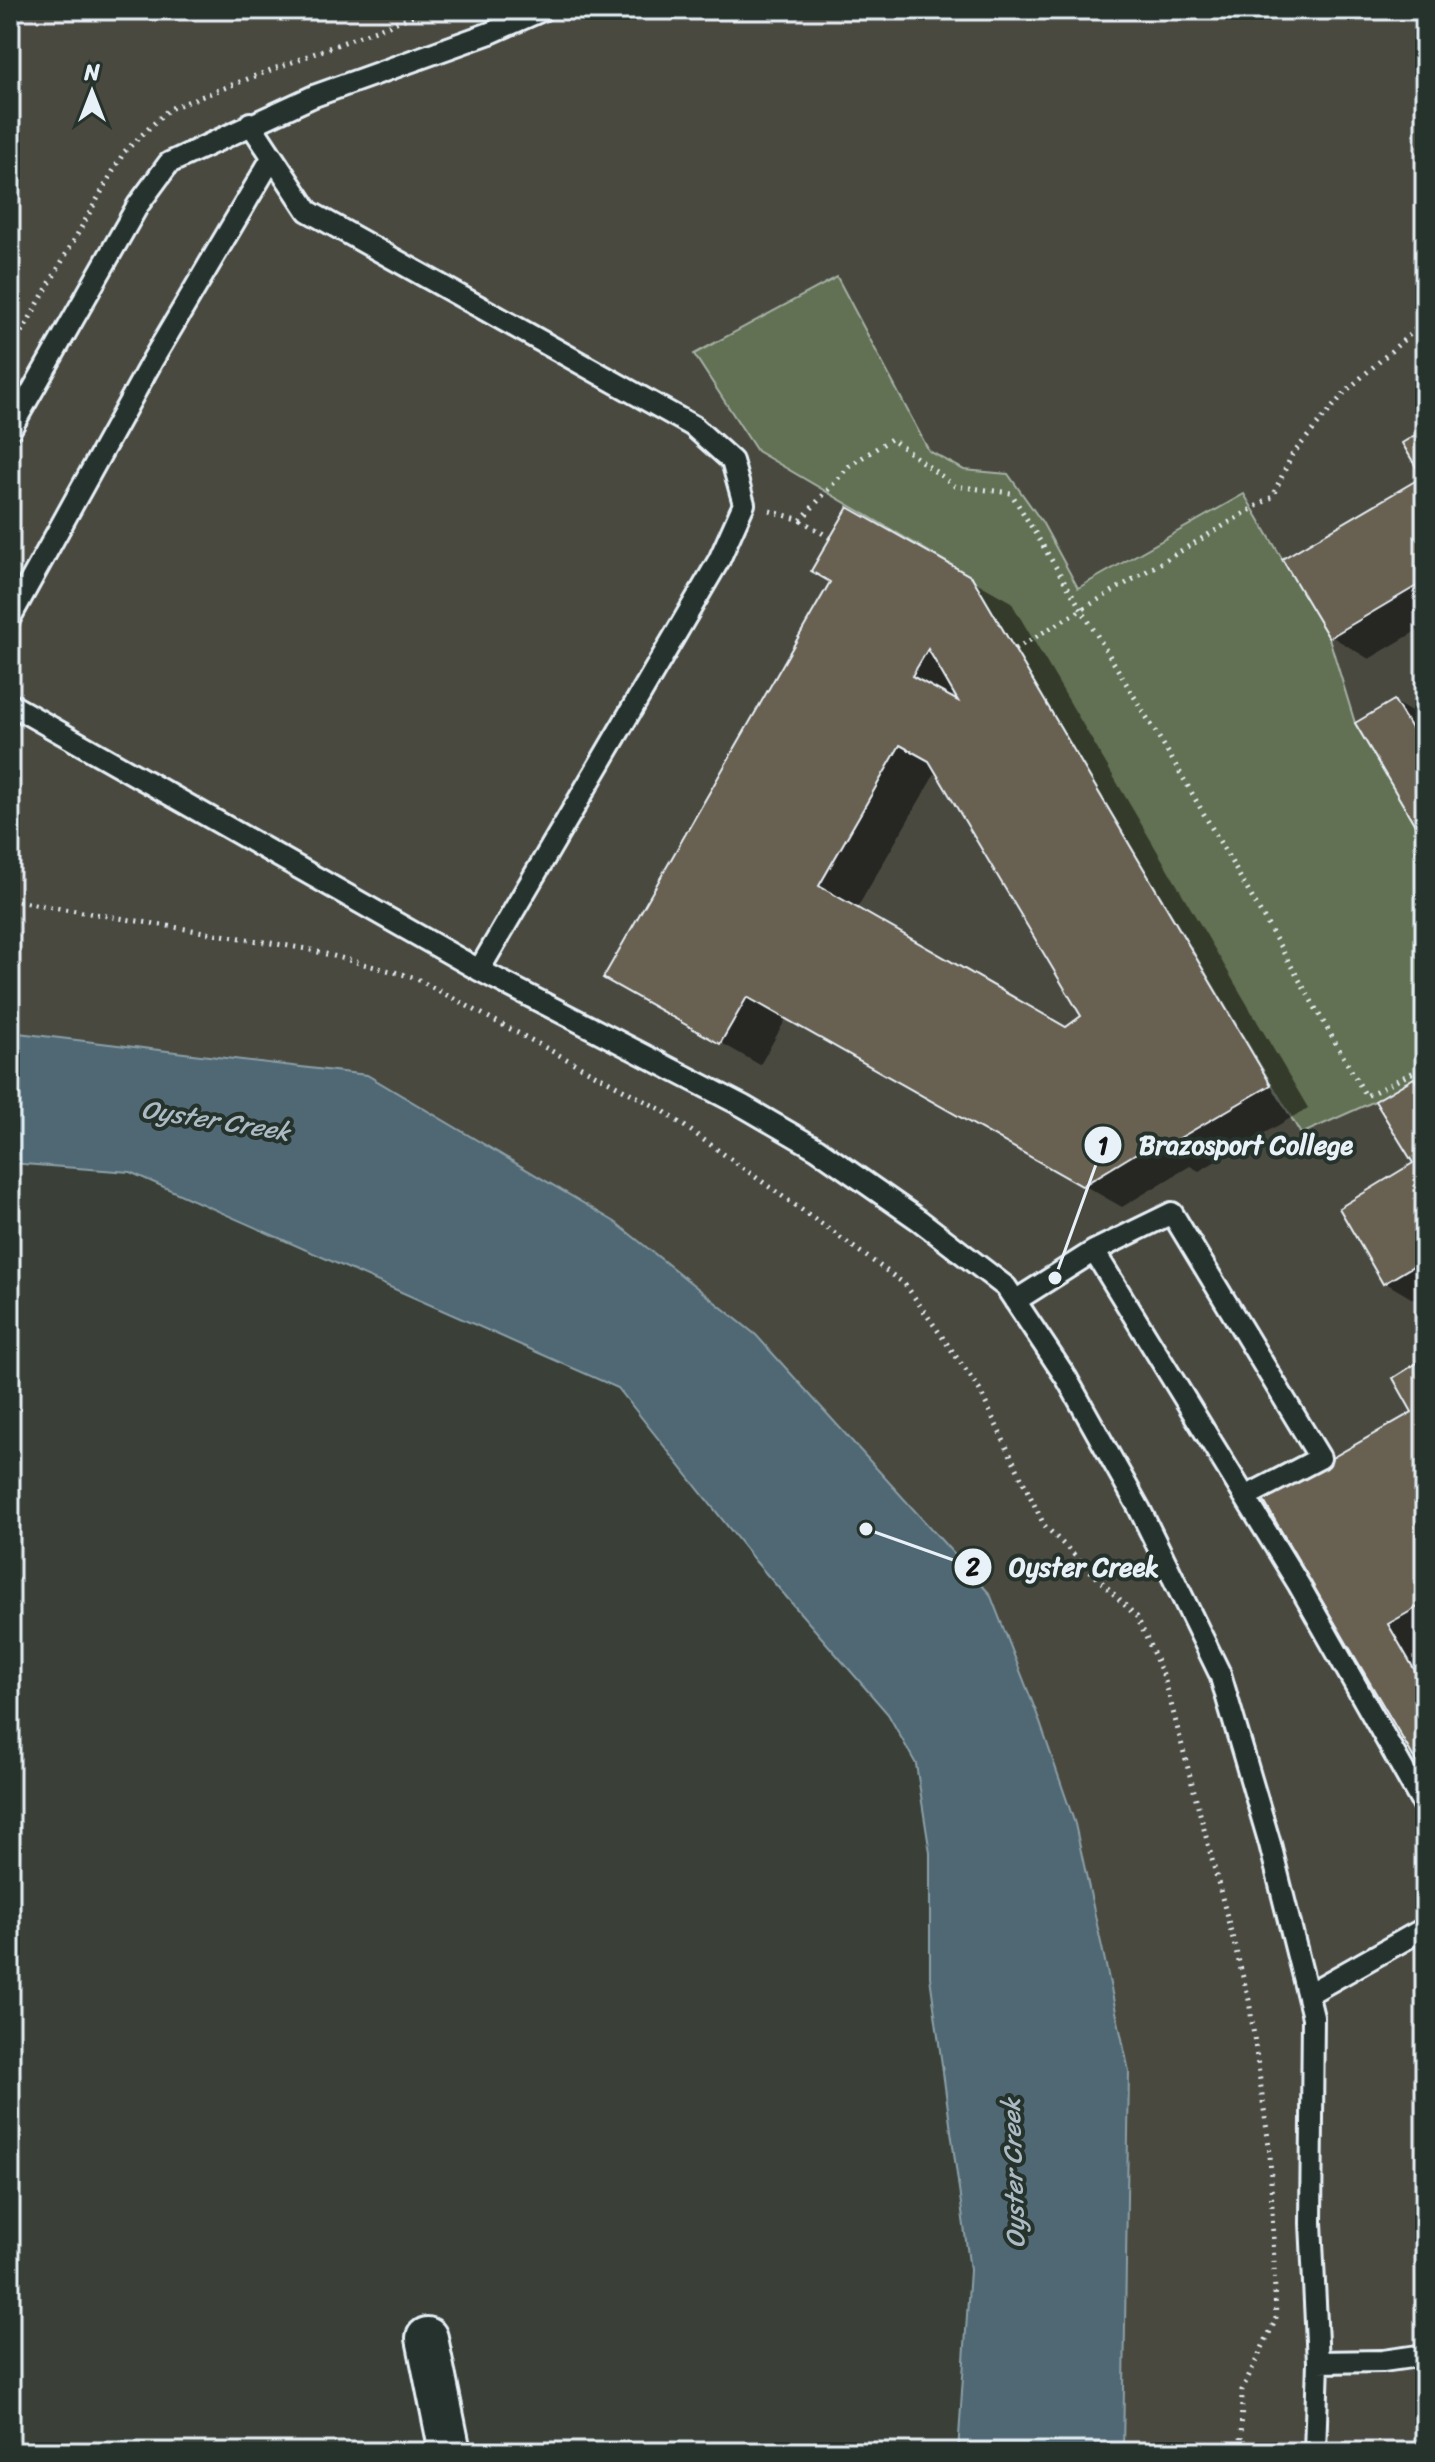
<svg xmlns="http://www.w3.org/2000/svg" width="1435" height="2462" viewBox="0 0 1435 2462" font-family="Sriracha,sans-serif">
	<rect width="100%" height="100%" fill="#3a4038"/>
	<filter id="ink" filterUnits="userSpaceOnUse"><feTurbulence type="fractalNoise" baseFrequency=".0125" numOctaves="2"/><feDisplacementMap in="SourceGraphic" scale="16" xChannelSelector="R" yChannelSelector="G"/><feConvolveMatrix kernelMatrix="1 2 1 2 8 2 1 2 1" color-interpolation-filters="sRGB"/></filter>
	<g filter="url(#ink)">
		<path fill="#484a40" d="M10,10h1415v2442h-302l6,-381 -373,-736 -141,-113 -248,-147 -357,-43z"/>
		<path fill="#627052" stroke="#a5b0a5" stroke-width="2" d="M837,277l92,174 35,19 44,4 34,48 36,66 166,-94 85,144 26,85 70,119v246l-11,-10 -39,23 -74,33 -329,-557 -215,-126 -63,-97z"/>
		<path fill="#4f6873" stroke="#8c9fa8" stroke-width="2" d="M10,1032l357,43 248,147 141,113 234,259 47,120 38,110 54,247 -6,381h-165l12,-182 -40,-293v-124l-14,-89 -28,-50 -132,-152 -138,-174 -488,-216 -120,-9z"/>
		<path fill="#0007" fill-rule="evenodd" d="M1425,432v194l-56,33 -38,-23 94,-159z
			M849,510l162,92 297,506 -109,63 -9,-5 -68,41 -335,-190 -27,48 -154,-88 226,-395zM955,691l8,15 -13,-7zM937,770l147,247 -18,12 -210,-119z
			M1394,702l31,18v118z
			M1414,1080l11,7 -2,218 -39,-23 32,-118z
			M1425,1361v412l-160,-274 150,-86z"/>
		<path fill="#686051" stroke="#e8f1f8" stroke-width="2" fill-rule="evenodd" d="M1425,429v152l-96,57 -47,-79 140,-82 -20,-34z
			M848,507l124,70 299,508 -112,65 -6,-7 -71,43 -335,-189 -27,47 -117,-66 227,-396 -19,-11zM928,649l30,52 -46,-25zM900,745l29,16 152,255 -15,11 -247,-141z
			M1394,700l21,35 10,-6v113l-70,-119z
			M1414,1078l11,19v162l-42,25 -44,-76 74,-45 -38,-62z
			M1425,1358v245l-37,21 37,64v89l-163,-279 150,-86 -19,-34z"/>
		<g fill="none" stroke-linecap="round" stroke-linejoin="round">
			<defs>
				<path id="lane" d="M250,123l58,88 385,215 39,35 12,43 -25,56 -240,410
					M10,430l128,-225 31,-42 145,-67 176,-63 52,-23
					M10,618l142,-257 120,-203
					M10,704l469,266 264,136 74,43 102,71 87,67 61,92 72,129 81,166 50,170 43,173 -2,206 7,139 -3,90
					M1094,1251l78,-38 148,245 -75,39
					M1015,1301l79,-50 205,334 126,223
					M1308,1994l117,-66
					M1318,2362l65,-1 42,-6"/>
				<path id="street" d="M427,2338l23,114"/>
			</defs>
			<use href="#lane" stroke="#e8f1f8" stroke-width="26"/>
			<use href="#street" stroke="#e8f1f8" stroke-width="46"/>
			<path stroke="#e8f1f8" stroke-width="5" stroke-dasharray="2 6" stroke-linecap="butt" d="M10,353l114,-201 45,-43 259,-99
				M770,511l31,9 48,-54 42,-27 64,47 56,7 167,276 188,327 48,-24 11,-3
				M801,520l29,18
				M1015,649l257,-152 20,-42 54,-64 79,-70
				M10,900l297,49 106,28 249,133 243,174 74,105 65,136 93,92 27,60 85,323 21,153 6,166 -34,71 -1,62"/>
			<use href="#lane" stroke="#26332d" stroke-width="20"/>
			<use href="#street" stroke="#26332d" stroke-width="40"/>
		</g>
	</g>
	<g text-anchor="middle" dominant-baseline="central" stroke-width="8" stroke-linejoin="round" paint-order="stroke">
		<g font-size="26" font-style="italic" fill="#abbac3" stroke="#26332d">
			<text transform="translate(216 1120) rotate(9)">Oyster Creek</text>
			<text transform="translate(1013 2173) rotate(-92)">Oyster Creek</text>
		</g>
	</g>
	<path fill="none" stroke="#e8f1f8" stroke-width="3" d="M1055 1278L1103 1145M866 1529L973 1567"/>
	<g fill="#e8f1f8" stroke="#26332d" stroke-width="3">
		<circle cx="1055" cy="1278" r="8"/>
		<circle cx="866" cy="1529" r="8"/>
		<circle cx="1103" cy="1145" r="20"/>
		<circle cx="973" cy="1567" r="20"/>
	</g>
	<g font-size="24" text-anchor="middle" font-weight="bold" fill="#111">
		<text x="1103" y="1154">1</text>
		<text x="973" y="1575">2</text>
	</g>
	<g font-size="26" text-anchor="middle" font-weight="bold" fill="#e8f1f8" stroke="#26332d" stroke-width="8" stroke-linejoin="round" paint-order="stroke">
		<text x="1246" y="1154">Brazosport College</text>
		<text x="1084" y="1576">Oyster Creek</text>
	</g>
	<rect width="1435" height="2462" fill="none" stroke="#26332d" stroke-width="40"/>
	<rect x="20" y="20" width="1395" height="2422" fill="none" stroke="#e8f1f8" stroke-width="3" filter="url(#ink)"/>
	<g transform="translate(92 92)" stroke="#26332d" stroke-width="6" paint-order="stroke">
	<path d="M0-6L14 30L0 20L-14 30Z" fill="#e8f1f8"/>
	<text y="-12" font-size="22" font-weight="bold" text-anchor="middle" fill="#e8f1f8">N</text>
	</g>
</svg>
